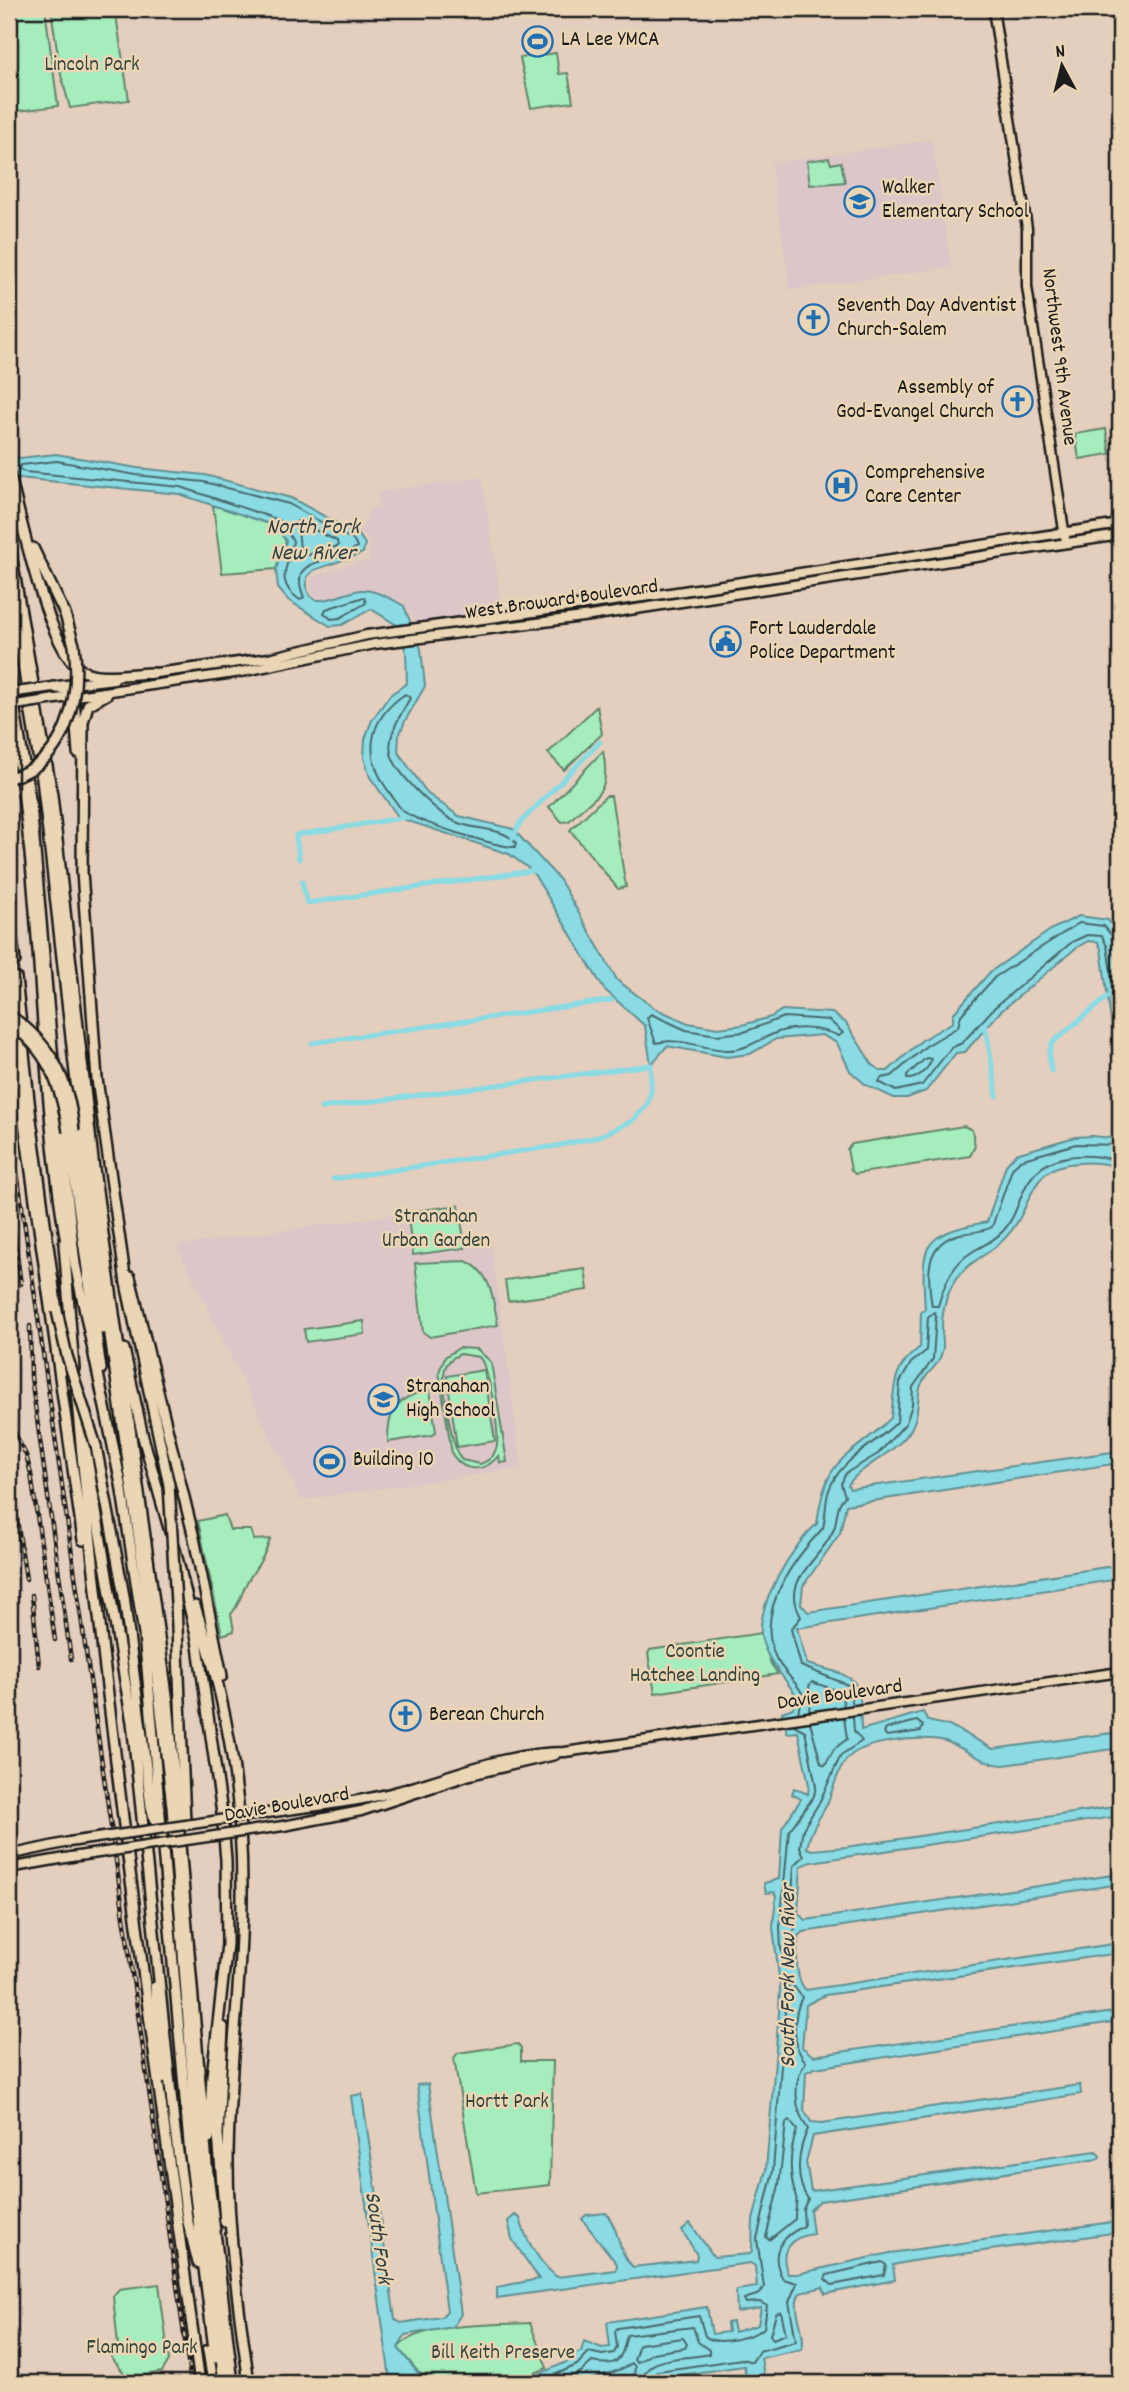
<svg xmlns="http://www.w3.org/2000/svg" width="1129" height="2392" viewBox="0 0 1129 2392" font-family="Dekko,sans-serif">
	<rect width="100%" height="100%" fill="#e4cebd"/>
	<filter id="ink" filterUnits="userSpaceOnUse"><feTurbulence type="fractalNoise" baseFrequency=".0143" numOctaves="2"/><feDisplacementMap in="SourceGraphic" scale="14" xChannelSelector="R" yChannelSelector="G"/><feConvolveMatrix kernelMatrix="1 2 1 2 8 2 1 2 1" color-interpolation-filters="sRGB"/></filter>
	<g filter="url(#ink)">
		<path fill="#ddc6c8" d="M932,140l19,127 -161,23 -19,-127z
			M482,477l20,130 -3,5 -83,10 -8,-12 -24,-11 -29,-4 -39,4 -6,-11 3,-11 36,-13 21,-3 -1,-19 -9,-12 11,-22 8,-1 -1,-15z
			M459,1205l5,34 26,-4 32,233 -221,32 -124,-254z"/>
		<path fill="#a5edbc" stroke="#60846c" stroke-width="2" fill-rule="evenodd" d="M9,9h36l13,97 -48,6z
			M115,9l14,91 -59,8 -9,-33 -10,-65z
			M556,53l3,21 9,-1 5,29 -42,6 -11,-50z
			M829,158l2,6 10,-2 4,20 -35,3 -3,-24z
			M1106,429l4,25 -31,5 -4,-25z
			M213,505l63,21 10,15 -10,28 -54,4z
			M597,706l5,28 -38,36 -16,-17z
			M603,751c8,43 -5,42 -34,70l-7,1 -13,-15z
			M606,796h5l15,91 -8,2 -48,-59z
			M964,1126l8,4 3,16 -5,10 -115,18 -4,-4 -4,-21 5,-5z
			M459,1205l6,43 -52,7 -6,-43z
			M466,1261c26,11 27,39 32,64l-68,12 -7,-5 -8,-69z
			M585,1269l3,21 -80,11 -3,-21z
			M364,1321l1,13 -59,8 -2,-13z
			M459,1348l18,1 14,13 16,100 -7,1 -1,-8c-14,18 -35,18 -47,-1l-13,-82 6,-15zM460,1354l19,3c10,10 22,79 17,92 -3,9 -8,12 -16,15l-18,-4c-10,-9 -21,-77 -17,-91 2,-8 8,-12 15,-15z
			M484,1370l11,71 -38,6 -10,-71z
			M430,1390l6,42 -3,3 -45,7c-1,-32 10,-46 42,-52z
			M225,1515l5,15h21l3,10 16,-1c-6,19 -11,24 -21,40 -8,12 -8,25 -18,35l3,17 -12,4 -24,-114z
			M761,1633l10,31 7,10 -123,19 -7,-39 2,-4z
			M518,2044l3,4v13h32l-3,124 -74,8 -22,-135 4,-5z
			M159,2284l10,76 -7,12 -34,6 -17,-21 7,-12 -5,-49 6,-7z
			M530,2323l17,45 -36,15h-67l-25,-10 -21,-25c18,-26 101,-23 132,-25z"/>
		<path fill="#8adbe3" stroke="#5e8f93" stroke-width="2" d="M56,454l81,14 68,7 86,23 68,37 6,9 -2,9 -49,17 -7,7c-4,43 37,13 55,13 13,0 31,9 42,16l17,43 4,37 -20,35 -6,15 -1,16 30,42 31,22 54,13 47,51 57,100 37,28 34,15 30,5 24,-3 29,-8 11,-7 50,3 14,10 26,41 9,7h7l34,-31 31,-18v-8l37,-42 62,-43 27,-13 29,4 12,16v103l-8,-11 -11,-79 -3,-7 -10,-1 -12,7 -76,64 -35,40 -9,1 -30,38 -19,7h-13l-28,-13 -16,-14 -13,-28 -15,-8 -46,4 -26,15 -23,3 -60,-11 -16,19 -6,-39 -41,-37 -72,-118 -23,-17 -110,-36 -29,-41 -6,-19 1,-19 7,-19 18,-25 17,-12 -1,-31 -11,-28 -24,-15 -29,16 -12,1 -42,-26 -10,-12 -2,-19 10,-28 -10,-15 -97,-32 -170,-17v-22l11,3z
			M1092,1136l28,3v30c-12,-6 -28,-7 -41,-6 -54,2 -44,45 -73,74 -19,21 -44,25 -56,53 -5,11 -8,25 -8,37 -1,7 2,13 1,21 -4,21 -18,23 -23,40 -3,12 -1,24 -7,37 -11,26 -51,39 -65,60l2,4 270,-38v12l-274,42 -6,28 -37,53 -2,18 7,8 312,-47v14l-323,49 10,36 33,9 14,8 6,17 1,32 62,-18 5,9 25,6 40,22 127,-17v16l-116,17c-23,-1 -38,-17 -59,-24 -22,-6 -85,0 -99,19 -9,12 -13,30 -19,44 -8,16 -17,26 -20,44l5,2 34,-3 274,-41v10l-309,46 -10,4 -3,47 8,7 314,-46v10l-317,48 -5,4c0,17 -5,41 8,54l314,-47v10l-295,42 -19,10 -4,42 11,9 307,-45v10l-305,47 -9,4 -2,38 7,12 11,1 258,-38 1,9 -268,42 -7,26 5,29 285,-40 4,5 -2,3 -278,42 -10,9 3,24c-23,3 -35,16 -25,40h9l93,-21 230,-32v11l-208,29 -19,4 2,15 -70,14 -2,-7 -23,6c-10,15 7,38 2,56l-41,9 3,18 10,-1 2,8h-29l-3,-17 -85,12v5h-6l-1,-3 -23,3h-111l56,-24 -1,-5 8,-2 3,-11 18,7 8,-1 -3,-25 100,-15 5,27 16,-2 -1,-9 5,-1 2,10 24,-7 3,-17 -24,4 -1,-22 21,-3 -2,-21 -5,-3 -253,35v-11l42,-8 -27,-40 -4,-18 7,-6 5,3c5,21 20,46 37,59l59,-7 1,-6 -35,-45 4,-4 20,-2c14,16 11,39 27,54l63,-7 1,-5 -15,-25 8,-7 24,34 36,-3 2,-3 1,-31 13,-50 13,-158 1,-27 -7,-58 3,-31 -2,-4 -8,1 -2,-10 15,-4 3,-51 19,-29 -9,-5 2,-6 14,6 1,-9 -11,-53 -11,1 -5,-21 11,-4 3,-12c-11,-20 -28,-32 -34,-56 -8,-32 31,-96 55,-116 9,-71 29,-62 74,-106 4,-33 0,-49 29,-71l1,-35 4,-3c-4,-64 -5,-75 62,-87l19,-57 10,-11 59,-17z
			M428,2084l33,230 -8,13 -48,8 -7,13 20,25 23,10h-64l13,-4 -39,-283 11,-2 33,225 6,4 40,-6 6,-6 -30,-226z"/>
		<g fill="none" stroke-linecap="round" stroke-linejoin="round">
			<path stroke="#48686c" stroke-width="2" d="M57,461l79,14 68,7 85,22 64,36 4,7c-21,18 -72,7 -53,50l-4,3c-28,-19 -10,-35 -7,-59l-14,-21 -98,-33 -156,-15 -7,-3 3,-4z
				M297,521l40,20 1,5 -37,11z
				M364,597l2,6 -26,15 -9,1 -7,-6 2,-4z
				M405,694l5,4c-8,15 -23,36 -19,55 4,20 47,61 65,69 19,9 46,4 60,21l-1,4c-18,0 -93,-24 -109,-34 -7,-4 -12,-15 -17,-21 -26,-36 -22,-72 16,-98z
				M1120,939l-7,-2 -9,-11 -25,-3 -84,54 -34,38 -3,12 -32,19 -34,30 -11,2 -2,4 17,9 26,-6 29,-37 11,-5 33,-36 77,-65 15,-7 15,1 5,10 13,82
				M651,1014l35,16 31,5 27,-3 40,-15 45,3 14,13 -4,3c-19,-9 -48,-11 -68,-1 -16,7 -28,16 -46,15 -24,-2 -47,-13 -69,-7l-9,-25z
				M926,1058l5,1c-1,9 -14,21 -24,20v-4z
				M1120,1145l-44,-1 -56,16 -8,9 -20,58c-9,5 -21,5 -32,7 -36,9 -33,41 -28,72h6c6,-21 14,-42 34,-54 11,-7 21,-10 31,-21 11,-11 15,-29 22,-43 18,-37 60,-36 95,-27
				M809,1711l2,-15 -2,-10 3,-4 29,10 3,14
				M798,1713l4,-20c-7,-13 -19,-21 -26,-35 -22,-47 17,-98 47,-130 3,-13 2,-27 6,-38 12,-32 45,-44 68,-68l3,-40 11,-19 15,-12 2,-34 6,-5 2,3 -3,44 -20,28 -1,18 -6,18 -28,31 -32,19 -5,11 4,12c-11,11 -6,23 -12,35 -14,32 -53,47 -32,86l-10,12 10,37 47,19 5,20
				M917,1721l6,5 -2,5 -34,5 -3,-3 2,-4z
				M810,1722l11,41 4,2 9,-16 13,-10 -3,-22
				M794,1725l11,6 11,55 -2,10 -25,35 -9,96 1,22 7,15 3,-3v-26l6,-9 -6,-13 3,-47 10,-10 -4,-9 3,-18 16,-26 22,-48 21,-14 -8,-10 -1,-15
				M789,2120l8,10c-8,22 -8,45 -1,67 2,5 -2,15 -1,22l-26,21 -3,-3 13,-52 7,-62z
				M882,2262l4,3 -2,10 -52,10 -7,-6 2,-4z
				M781,2312l5,22 -13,5 -3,-4 6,-21z
				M683,2338l4,6 -2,4 -32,5 -15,9 -4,-2 5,-16z
				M536,2383l41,-18 12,-13 13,3 12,-2 3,-6 -2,-16 3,-3 81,-12 6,20c11,11 48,1 59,-8l3,-22 -7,-4 -14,1 -2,-4 16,-5 4,-7 -7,-48 16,-68 14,-184 5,-3 10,13c-9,19 -11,50 4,65 -14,19 -12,48 2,67 -10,21 -14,50 0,70l-5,10 1,17c-23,11 -36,26 -21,53l14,4 -8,19 7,39 -37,10 -7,11 -10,-3 -84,12 -5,5 -1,7
				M557,2383l24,-11 11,-10c30,6 29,-5 35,-27l66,-8 5,15 11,8v4c-20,6 -66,-1 -66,29
				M584,2383c16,-10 32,-8 48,-20l3,4 -2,16"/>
			<path stroke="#8adbe3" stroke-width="5" d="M513,838l7,-15 80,-81
				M299,859l-3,-24 111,-18
				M302,881l5,22 231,-33
				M985,1023l12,73
				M312,1043l300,-43
				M1051,1071l-2,-16 3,-12 55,-46
				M321,1108l330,-43v26l-4,14 -15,16 -34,16 -42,9 -223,33"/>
			<defs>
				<path id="major" d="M993,9l34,219v59l38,250
					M148,674l121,-16 98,-23 290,-40 463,-71
					M58,686l56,-7
					M42,701l199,-29 134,-28 215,-28 530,-81
					M281,1811c39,-6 79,-9 117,-20 56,-15 107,-39 167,-39l555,-80
					M283,1826l78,-15 109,-36 85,-20
					M9,1855l60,-13
					M9,1868l62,-11"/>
				<path id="highway" d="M9,473c11,39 39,182 74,198 19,9 49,2 70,2
					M9,542l43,253 42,374 74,533 39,463 26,218
					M33,548l32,66 9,31
					M9,582l33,197 42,374 66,463 22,190 27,360 25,217
					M9,676l22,129 22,255
					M53,687l14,3 7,8 4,55
					M107,694l-19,11 -5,17 -1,150 15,207 29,204 43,202
					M9,708c36,178 27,361 58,540
					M9,914l6,47
					M9,955l15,167 59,418
					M16,978l15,141 26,192
					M55,1087l20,177 46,220 23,150 46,521 25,202
					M74,1131l28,198
					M68,1132l33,237
					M64,1244l10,125
					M130,1277l64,261 28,138
					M124,1349l19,88 27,95
					M76,1390c30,333 78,663 124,993
					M83,1435l49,287 42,401 13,95 11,45
					M96,1446l28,150 27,210 8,29
					M175,1549l22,90 25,174 4,47 1,84 -15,132 -3,62
					M176,1603l9,219
					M195,1606c32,94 48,192 47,291 0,89 -14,176 -14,265 0,74 11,148 21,221
					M155,1987l7,91
					M223,2027l-5,107 7,88
					M208,2350l5,33"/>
			</defs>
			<use href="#major" stroke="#1c1c1c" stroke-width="13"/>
			<use href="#highway" stroke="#1c1c1c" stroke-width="14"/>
			<use href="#major" stroke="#ead5b4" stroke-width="8"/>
			<use href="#highway" stroke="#ead5b4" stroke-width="9"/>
			<defs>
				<path id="rail" d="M9,1116l182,1267
					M9,1200l12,84
					M30,1326l1,51 40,282
					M9,1422l17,33 5,19 24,166
					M14,1467l1,40 11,72
					M32,1595l7,71"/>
			</defs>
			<use href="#rail" stroke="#1c1c1c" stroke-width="4.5"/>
			<use href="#rail" stroke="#ead5b4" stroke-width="2" stroke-dasharray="5" stroke-linecap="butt"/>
			<defs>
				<path id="major-bridge" d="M9,693l44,-6
					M9,706l33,-5
					M69,1842l212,-31
					M71,1857l212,-31"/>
				<path id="highway-bridge" d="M9,778c58,-14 72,-82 65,-133
					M9,1015c43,29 60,66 65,116
					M9,1023c39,26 53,64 59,109
					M57,1311l10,45 29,90
					M169,1485l7,118"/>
			</defs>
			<use href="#major-bridge" stroke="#1c1c1c" stroke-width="13" stroke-linecap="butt"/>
			<use href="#highway-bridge" stroke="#1c1c1c" stroke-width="14" stroke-linecap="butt"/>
			<use href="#major-bridge" stroke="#ead5b4" stroke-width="8"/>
			<use href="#highway-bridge" stroke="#ead5b4" stroke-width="9"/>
		</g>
	</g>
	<defs>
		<symbol id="stadium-ring" viewBox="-11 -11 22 22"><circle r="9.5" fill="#ead5b4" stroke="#1f6fb2" stroke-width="1.5"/><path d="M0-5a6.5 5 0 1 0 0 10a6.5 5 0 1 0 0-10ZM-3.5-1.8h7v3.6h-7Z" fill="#1f6fb2"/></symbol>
		<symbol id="school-ring" viewBox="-11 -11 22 22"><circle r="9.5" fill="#ead5b4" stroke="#1f6fb2" stroke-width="1.5"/><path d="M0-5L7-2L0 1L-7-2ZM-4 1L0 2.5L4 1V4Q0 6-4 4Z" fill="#1f6fb2"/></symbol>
		<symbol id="church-ring" viewBox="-11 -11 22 22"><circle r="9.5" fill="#ead5b4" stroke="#1f6fb2" stroke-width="1.5"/><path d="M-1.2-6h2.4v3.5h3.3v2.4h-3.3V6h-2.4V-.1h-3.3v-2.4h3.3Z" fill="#1f6fb2"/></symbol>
		<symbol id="hospital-ring" viewBox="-11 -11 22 22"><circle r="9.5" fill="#ead5b4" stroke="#1f6fb2" stroke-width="1.5"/><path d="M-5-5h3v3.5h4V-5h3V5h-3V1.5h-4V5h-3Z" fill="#1f6fb2"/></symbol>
		<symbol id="civic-ring" viewBox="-11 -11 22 22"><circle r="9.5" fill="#ead5b4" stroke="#1f6fb2" stroke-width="1.5"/><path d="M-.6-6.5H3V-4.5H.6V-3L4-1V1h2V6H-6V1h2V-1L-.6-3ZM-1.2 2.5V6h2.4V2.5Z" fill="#1f6fb2"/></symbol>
	</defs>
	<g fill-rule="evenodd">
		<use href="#stadium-ring" x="520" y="24" width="35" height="35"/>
		<use href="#school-ring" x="842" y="184" width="35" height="35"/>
		<use href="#church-ring" x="796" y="302" width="35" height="35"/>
		<use href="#church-ring" x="1000" y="384" width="35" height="35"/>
		<use href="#hospital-ring" x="824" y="468" width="35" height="35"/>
		<use href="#civic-ring" x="708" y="624" width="35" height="35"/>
		<use href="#school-ring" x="366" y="1382" width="35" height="35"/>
		<use href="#stadium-ring" x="312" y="1444" width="35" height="35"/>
		<use href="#church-ring" x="388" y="1698" width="35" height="35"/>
	</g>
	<g text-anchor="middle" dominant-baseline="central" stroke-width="5" stroke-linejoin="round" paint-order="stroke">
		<g font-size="21" fill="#1c1c1c" stroke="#ead5b4" text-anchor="start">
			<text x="561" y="41">LA Lee YMCA</text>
			<text x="882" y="189">Walker<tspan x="882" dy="24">Elementary School</tspan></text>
			<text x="837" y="307">Seventh Day Adventist<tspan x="837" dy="24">Church-Salem</tspan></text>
			<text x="994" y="389" text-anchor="end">Assembly of<tspan x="994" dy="24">God-Evangel Church</tspan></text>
			<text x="865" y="474">Comprehensive<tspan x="865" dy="24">Care Center</tspan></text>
			<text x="749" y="630">Fort Lauderdale<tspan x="749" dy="24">Police Department</tspan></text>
			<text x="406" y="1388">Stranahan<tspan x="406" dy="24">High School</tspan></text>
			<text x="353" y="1461">Building 10</text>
			<text x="429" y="1716">Berean Church</text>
		</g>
		<g font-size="21" fill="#37463c" stroke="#ead5b4">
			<text x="92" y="66">Lincoln Park</text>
			<text x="436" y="1218">Stranahan<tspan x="436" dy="24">Urban Garden</tspan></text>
			<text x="695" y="1653">Coontie<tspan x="695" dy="24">Hatchee Landing</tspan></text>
			<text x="507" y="2103">Hortt Park</text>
			<text x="142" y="2349">Flamingo Park</text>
			<text x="503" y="2354">Bill Keith Preserve</text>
		</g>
		<g font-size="21" fill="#1c1c1c" stroke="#ead5b4">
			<text transform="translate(1058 357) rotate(83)">Northwest 9th Avenue</text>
			<text transform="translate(562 601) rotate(-8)">West Broward Boulevard</text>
			<text transform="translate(840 1696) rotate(-8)">Davie Boulevard</text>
			<text transform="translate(287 1806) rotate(-10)">Davie Boulevard</text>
		</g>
		<g font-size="23" font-style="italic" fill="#324244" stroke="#ead5b4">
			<text x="313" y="528">North Fork<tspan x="313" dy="26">New River</tspan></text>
			<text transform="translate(789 1976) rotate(-90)">South Fork New River</text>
			<text transform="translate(377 2238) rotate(82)">South Fork</text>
		</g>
	</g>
	<rect width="1129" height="2392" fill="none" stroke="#ead5b4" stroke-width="35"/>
	<rect x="18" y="18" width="1094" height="2357" fill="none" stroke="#1c1c1c" stroke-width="2.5" filter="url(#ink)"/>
	<g transform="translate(1062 66) rotate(353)" stroke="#ead5b4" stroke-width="5" paint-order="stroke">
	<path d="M0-5L12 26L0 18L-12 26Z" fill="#1c1c1c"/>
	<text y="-10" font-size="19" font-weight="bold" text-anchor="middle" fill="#1c1c1c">N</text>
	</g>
</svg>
